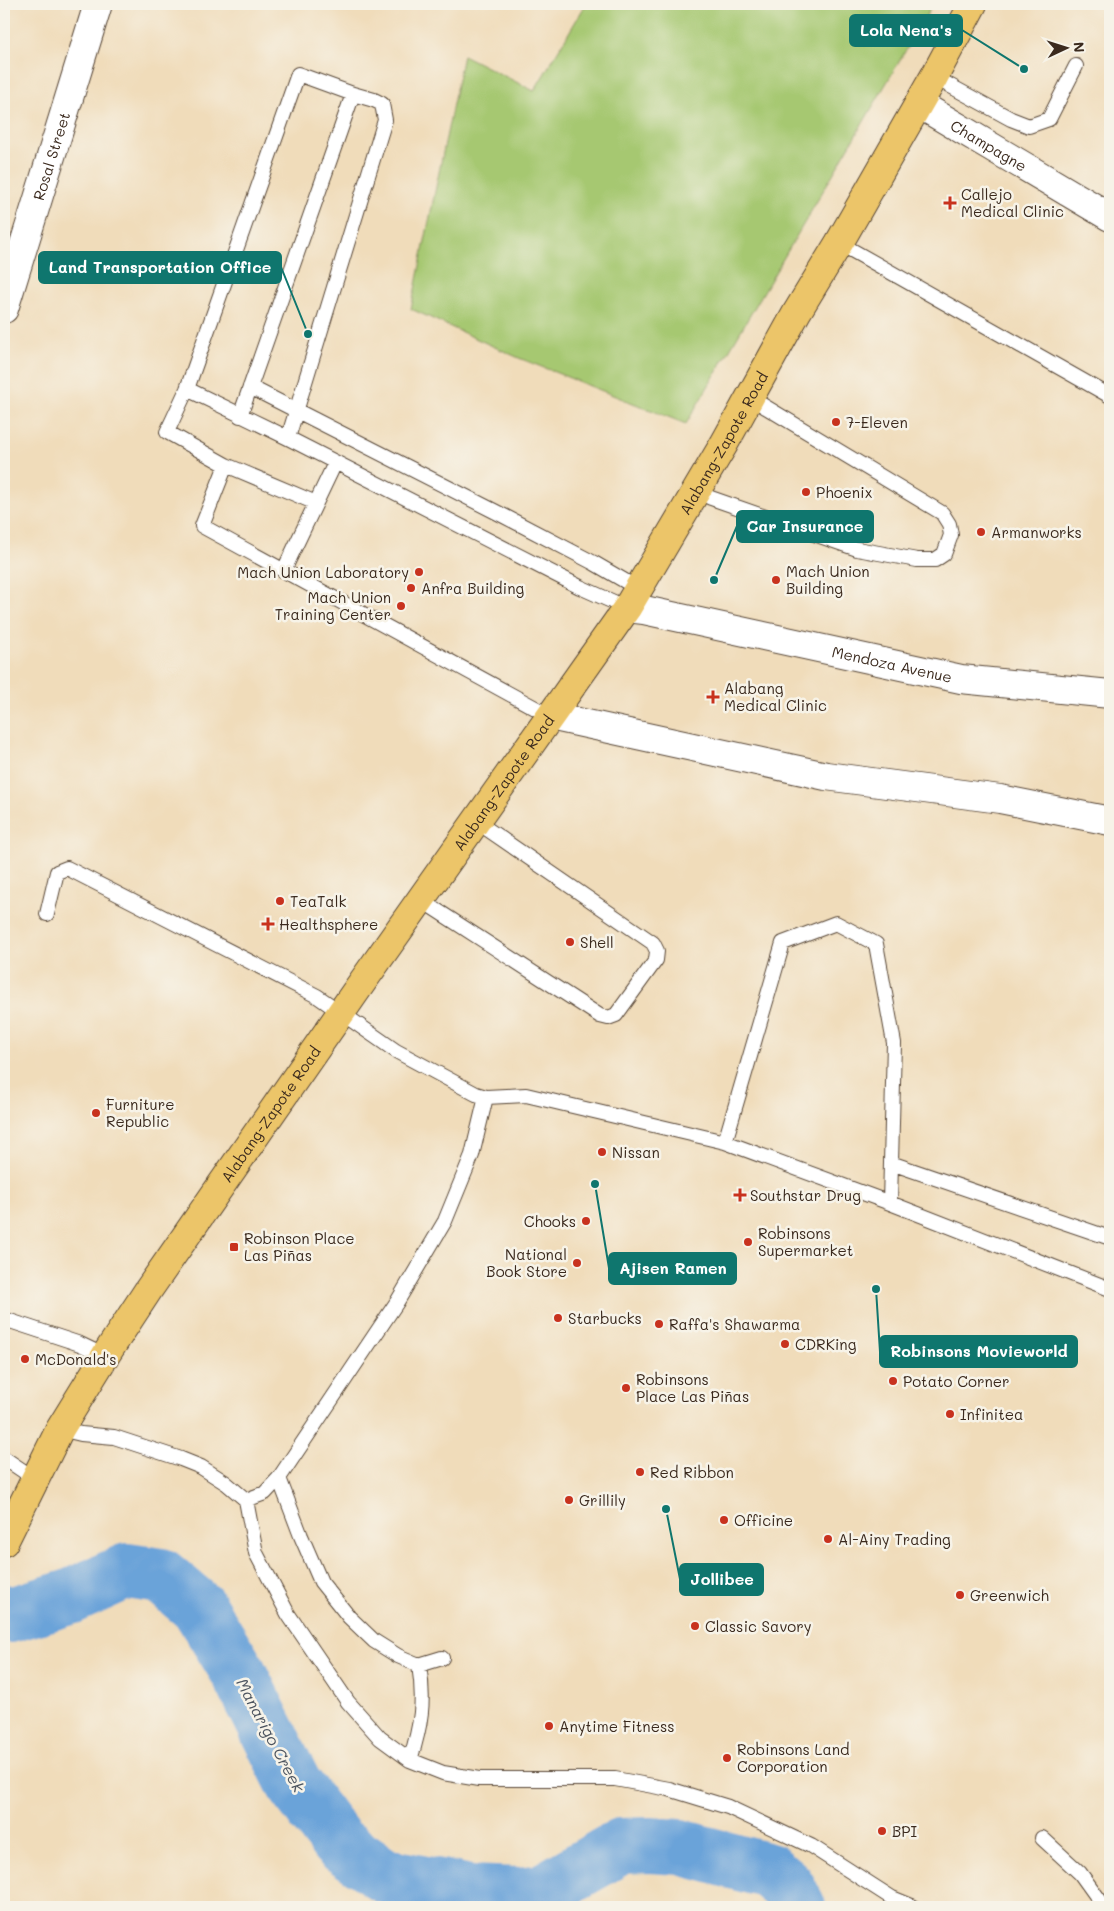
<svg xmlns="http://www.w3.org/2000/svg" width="1114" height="1911" viewBox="0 0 1114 1911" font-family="Mali,sans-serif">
	<rect width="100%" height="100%" fill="#f7f3e8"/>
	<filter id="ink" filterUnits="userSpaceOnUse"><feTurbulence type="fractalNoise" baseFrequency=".02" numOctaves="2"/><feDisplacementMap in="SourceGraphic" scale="10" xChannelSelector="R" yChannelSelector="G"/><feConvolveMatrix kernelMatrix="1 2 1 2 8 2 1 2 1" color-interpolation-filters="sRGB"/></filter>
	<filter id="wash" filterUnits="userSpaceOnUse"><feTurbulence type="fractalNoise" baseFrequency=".0096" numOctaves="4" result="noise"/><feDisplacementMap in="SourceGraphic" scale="20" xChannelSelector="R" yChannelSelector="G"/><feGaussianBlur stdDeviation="1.12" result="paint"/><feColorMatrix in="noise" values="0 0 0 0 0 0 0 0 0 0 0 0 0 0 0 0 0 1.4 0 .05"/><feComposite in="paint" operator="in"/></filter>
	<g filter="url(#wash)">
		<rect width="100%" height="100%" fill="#f0dcba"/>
		<path fill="#a6c871" stroke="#707948" d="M586,4h347l-247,420 -167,-66 -108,-49 52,-254 71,36z"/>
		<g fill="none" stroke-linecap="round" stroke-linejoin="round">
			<path stroke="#6ba3d9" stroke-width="56" d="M4,1612l6,3 60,-18 57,-26 34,5 38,32 40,65 55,111 44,59 48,33 84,17 49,2 23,-3 79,-46 28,-1 31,2 89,24 18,15 11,21"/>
		</g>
	</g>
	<g filter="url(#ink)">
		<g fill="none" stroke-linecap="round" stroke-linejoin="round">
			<defs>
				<path id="lane" d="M934,77l77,42 18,7 20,-7 27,-53
					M839,243l271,153
					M250,387l254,129 90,47 43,25
					M187,389l101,49 292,149 47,21
					M240,416l113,-322 -55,-20 -111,315 -20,43 59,33 -24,61 348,190
					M288,438l97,-318 -3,-16 -8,-4 -21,-6
					M226,465l90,38
					M696,491l15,7 146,51 60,11h18l9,-6 7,-19 -2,-11 -7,-11 -193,-116
					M284,570l51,-107
					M421,900l179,116 8,2 8,-3 40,-55 1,-9 -4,-8 -176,-121
					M47,914l10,-42 10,-4 250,128 79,55 80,43 10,3 40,-2 199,47 165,61 220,86
					M725,1142l58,-199 53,-20 40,21 18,99 -4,160
					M891,1163l219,75
					M4,1319l76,25 25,12
					M60,1429l21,5 33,3 67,22 20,8 25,16 20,17 10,53 32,61 60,88 32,36 30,22 33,13 36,6h136l54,10 59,18 83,39 81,52 22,9
					M4,1458l31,21
					M279,1478l22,58 20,46 28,35 25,24 24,15 21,9 23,-7
					M246,1500l19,-7 14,-15 118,-176 48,-81 27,-66 14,-58
					M410,1760c11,-34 15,-59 9,-95
					M1042,1838l38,35 23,32"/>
				<g id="street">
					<path id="s1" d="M919,104l191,113"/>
					<path id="s2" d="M4,309l94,-305"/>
					<path id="s3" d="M627,608l17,2 317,69 149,15"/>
					<path d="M550,716l276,60 174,23 110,22"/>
				</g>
				<g id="highway">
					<path id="s4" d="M4,1542l56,-113 45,-73 44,-67 214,-308 264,-373 97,-164 73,-132 42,-69 95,-166 39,-73"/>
				</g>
			</defs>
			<use href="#lane" stroke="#564535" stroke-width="16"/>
			<use href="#street" stroke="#564535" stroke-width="30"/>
			<use href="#highway" stroke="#564535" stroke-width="30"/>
			<use href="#lane" stroke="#fff" stroke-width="14"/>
			<use href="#street" stroke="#fff" stroke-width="28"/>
			<use href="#highway" stroke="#ecc569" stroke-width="28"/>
		</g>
	</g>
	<g fill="#c8321e" stroke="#f7f3e8" stroke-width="2">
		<path d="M947.5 195.5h5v5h5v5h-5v5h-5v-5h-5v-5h5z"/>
		<circle cx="836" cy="422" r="5"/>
		<circle cx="806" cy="492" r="5"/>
		<circle cx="981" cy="532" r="5"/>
		<circle cx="419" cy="572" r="5"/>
		<circle cx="776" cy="580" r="5"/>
		<circle cx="411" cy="588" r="5"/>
		<circle cx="401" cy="606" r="5"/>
		<path d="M710.5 689.5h5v5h5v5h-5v5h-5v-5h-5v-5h5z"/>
		<circle cx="280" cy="901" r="5"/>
		<path d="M265.5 916.5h5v5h5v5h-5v5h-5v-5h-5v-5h5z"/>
		<circle cx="570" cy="942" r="5"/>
		<circle cx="96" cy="1113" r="5"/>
		<circle cx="602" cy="1152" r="5"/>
		<path d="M737.5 1187.5h5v5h5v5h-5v5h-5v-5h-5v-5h5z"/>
		<circle cx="586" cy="1221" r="5"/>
		<circle cx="748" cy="1242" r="5"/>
		<rect x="229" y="1242" width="10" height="10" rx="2.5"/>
		<circle cx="577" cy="1263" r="5"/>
		<circle cx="558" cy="1318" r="5"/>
		<circle cx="659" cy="1324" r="5"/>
		<circle cx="785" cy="1344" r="5"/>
		<circle cx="25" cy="1359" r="5"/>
		<circle cx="893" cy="1381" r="5"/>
		<circle cx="626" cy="1388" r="5"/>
		<circle cx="950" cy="1414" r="5"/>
		<circle cx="640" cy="1472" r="5"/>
		<circle cx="569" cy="1500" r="5"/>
		<circle cx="724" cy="1520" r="5"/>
		<circle cx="828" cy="1539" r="5"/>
		<circle cx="960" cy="1595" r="5"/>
		<circle cx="695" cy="1626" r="5"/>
		<circle cx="549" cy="1726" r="5"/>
		<circle cx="727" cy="1758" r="5"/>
		<circle cx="882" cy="1831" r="5"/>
	</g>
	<g text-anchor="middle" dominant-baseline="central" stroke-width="5" stroke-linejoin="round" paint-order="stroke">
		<g font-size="15" fill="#3b2a1e" stroke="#f7f3e8">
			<text stroke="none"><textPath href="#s1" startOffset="81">Champagne</textPath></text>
			<text stroke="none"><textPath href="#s2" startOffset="160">Rosal Street</textPath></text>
			<text stroke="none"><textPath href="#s4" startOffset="1315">Alabang-Zapote Road</textPath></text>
			<text stroke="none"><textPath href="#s3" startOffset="271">Mendoza Avenue</textPath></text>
			<text stroke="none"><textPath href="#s4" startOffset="910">Alabang-Zapote Road</textPath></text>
			<text stroke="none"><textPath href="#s4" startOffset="505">Alabang-Zapote Road</textPath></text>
		</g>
		<g font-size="15" fill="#3b2a1e" stroke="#f7f3e8" text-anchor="start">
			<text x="961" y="194">Callejo<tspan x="961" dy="17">Medical Clinic</tspan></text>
			<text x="846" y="422">7-Eleven</text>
			<text x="816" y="492">Phoenix</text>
			<text x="991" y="532">Armanworks</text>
			<text x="786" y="571">Mach Union<tspan x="786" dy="17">Building</tspan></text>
			<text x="409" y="572" text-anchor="end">Mach Union Laboratory</text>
			<text x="421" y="588">Anfra Building</text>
			<text x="391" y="597" text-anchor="end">Mach Union<tspan x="391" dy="17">Training Center</tspan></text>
			<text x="724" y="688">Alabang<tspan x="724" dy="17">Medical Clinic</tspan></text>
			<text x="290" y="901">TeaTalk</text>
			<text x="279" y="924">Healthsphere</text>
			<text x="580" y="942">Shell</text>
			<text x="106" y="1104">Furniture<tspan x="106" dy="17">Republic</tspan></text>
			<text x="612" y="1152">Nissan</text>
			<text x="750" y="1195">Southstar Drug</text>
			<text x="576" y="1221" text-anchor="end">Chooks</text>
			<text x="758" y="1233">Robinsons<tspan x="758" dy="17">Supermarket</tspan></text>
			<text x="244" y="1238">Robinson Place<tspan x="244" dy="17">Las Piñas</tspan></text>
			<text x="567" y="1254" text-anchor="end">National<tspan x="567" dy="17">Book Store</tspan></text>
			<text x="568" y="1318">Starbucks</text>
			<text x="669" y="1324">Raffa's Shawarma</text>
			<text x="795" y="1344">CDRKing</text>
			<text x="35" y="1359">McDonald's</text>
			<text x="636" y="1379">Robinsons<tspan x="636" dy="17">Place Las Piñas</tspan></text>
			<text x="903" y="1381">Potato Corner</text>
			<text x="960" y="1414">Infinitea</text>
			<text x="650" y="1472">Red Ribbon</text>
			<text x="579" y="1500">Grillily</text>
			<text x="734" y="1520">Officine</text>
			<text x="838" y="1539">Al-Ainy Trading</text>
			<text x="970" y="1595">Greenwich</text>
			<text x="705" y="1626">Classic Savory</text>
			<text x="559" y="1726">Anytime Fitness</text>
			<text x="737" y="1749">Robinsons Land<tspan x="737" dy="17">Corporation</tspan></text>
			<text x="892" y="1831">BPI</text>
		</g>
		<g font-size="16" font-style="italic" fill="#4c545f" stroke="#f7f3e8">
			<text transform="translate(271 1735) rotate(62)">Manarigo Creek</text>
		</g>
	</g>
	<path fill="none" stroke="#0f766e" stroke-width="2" d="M1024 69L962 30M308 334L281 267M714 580L737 526M595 1184L609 1268M876 1289L880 1352M666 1509L680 1579"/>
	<g fill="#0f766e" stroke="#f7f3e8" stroke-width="2">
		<circle cx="1024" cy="69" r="5"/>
		<circle cx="308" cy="334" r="5"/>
		<circle cx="714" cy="580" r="5"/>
		<circle cx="595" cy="1184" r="5"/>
		<circle cx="876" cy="1289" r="5"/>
		<circle cx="666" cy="1509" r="5"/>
	</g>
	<g fill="#0f766e" stroke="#0f766e" stroke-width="2">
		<rect x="850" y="15" width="112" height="31" rx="5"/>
		<rect x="39" y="252" width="242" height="31" rx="5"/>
		<rect x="737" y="511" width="136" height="31" rx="5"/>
		<rect x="609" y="1253" width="127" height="31" rx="5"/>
		<rect x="880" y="1336" width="197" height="31" rx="5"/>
		<rect x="680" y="1564" width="83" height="31" rx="5"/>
	</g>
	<g font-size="16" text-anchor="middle" font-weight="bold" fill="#fff">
		<text x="906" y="36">Lola Nena's</text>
		<text x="160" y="273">Land Transportation Office</text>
		<text x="805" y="532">Car Insurance</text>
		<text x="673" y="1274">Ajisen Ramen</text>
		<text x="979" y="1357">Robinsons Movieworld</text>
		<text x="722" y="1585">Jollibee</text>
	</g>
	<rect width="1114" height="1911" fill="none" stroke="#f7f3e8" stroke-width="20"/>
	<g transform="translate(1066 48) rotate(86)" stroke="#f7f3e8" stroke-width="4" paint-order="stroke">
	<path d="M0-4L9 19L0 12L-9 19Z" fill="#3b2a1e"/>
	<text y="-8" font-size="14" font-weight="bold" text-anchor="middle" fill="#3b2a1e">N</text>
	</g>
</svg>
